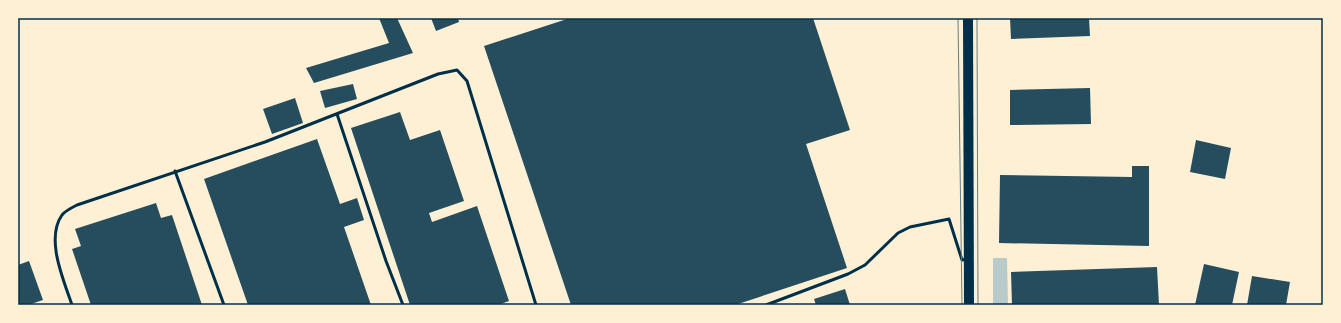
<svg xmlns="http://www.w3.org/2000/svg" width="1341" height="323" viewBox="0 0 1341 323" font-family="'Open Sans',sans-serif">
	<rect width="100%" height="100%" fill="#fdf0d5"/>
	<path fill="#b9caca" d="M993,258h14l1,47h-15z"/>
	<path fill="#264d5e" d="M379,18h18l16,35 -99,30 -8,-15 83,-25z
		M431,18h27l1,4 -23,9z
		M570,18h243l37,112 -44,14 41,124 -112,37h-164l-87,-259z
		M1010,18h79l1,18 -79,3z
		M353,84l4,15 -32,9 -5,-17z
		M1090,88l1,36 -81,1v-35z
		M295,98l8,25 -31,11 -9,-25z
		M400,112l10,28 30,-10 24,71 -35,12 3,9 45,-16 32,95 -11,4h-88l-59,-177z
		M317,139l23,65 17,-6 7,22 -20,7 27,78h-123l-44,-126z
		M1196,140l35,8 -6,31 -35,-7z
		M1132,166h17v80l-150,-3 1,-68 132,2z
		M156,203l5,15 11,-3 30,90h-111l-19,-56 9,-3 -6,-17z
		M29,261l14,39 -15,5h-10v-40z
		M1204,264l35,8 -7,33h-37z
		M1157,267l2,38h-147l-1,-33z
		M1252,276l38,6 -4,23h-39z
		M845,289l5,16h-34l-2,-6z"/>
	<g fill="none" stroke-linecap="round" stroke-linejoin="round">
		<path stroke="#003049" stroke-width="3" d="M337,114l49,147 17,44
			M175,171l49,134
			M72,305c-8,-24 -27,-66 -10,-90 3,-4 11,-8 15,-10l188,-63 173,-68 19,-4 10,11 69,224
			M766,305l82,-31 17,-9 33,-32 12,-6 39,-8 13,41 6,-1"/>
		<path stroke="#003049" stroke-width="10" d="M968,18l1,287"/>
		<path stroke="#657d81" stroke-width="1" d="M958,18l4,287
			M977,18l1,287"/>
	</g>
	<rect width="1341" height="323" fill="none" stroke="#fdf0d5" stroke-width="38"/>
	<rect x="19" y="19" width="1303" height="285" fill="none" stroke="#003049" stroke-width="1.5"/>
</svg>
